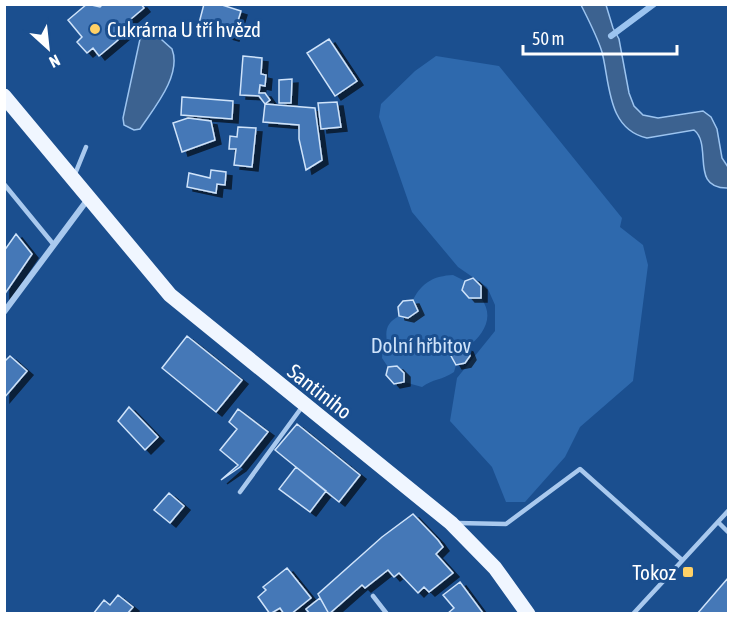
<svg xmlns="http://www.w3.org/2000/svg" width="733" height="618" viewBox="0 0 733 618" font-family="'Asap Condensed',sans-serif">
	<defs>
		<filter id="shadow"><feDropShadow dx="6" dy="4" stdDeviation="0" flood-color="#0009"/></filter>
	</defs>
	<rect width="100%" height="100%" fill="#1b4f8f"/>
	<path fill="#2e69ad" d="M436,56l63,10 123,152 -2,9 23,18 5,20 -15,116 -53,46 -15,30 -40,45h-19l-14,-35 -42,-46 7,-43 38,-47v-26l-8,-18 -29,-20 -46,-55 -33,-95 2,-13 34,-33z
		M453,275l12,6 -3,9 7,8h12c14,19 3,36 -14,50l-9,-3 -8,9 6,11 -2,7c-11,8 -22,7 -32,15l-18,-5v-9l-7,-7 -9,1 -6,-9 1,-11 4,-5c-2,-13 0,-19 12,-26l9,2 9,-6 -4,-12c9,-18 21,-24 40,-25z"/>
	<path fill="#3c6290" stroke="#9cc4f0" stroke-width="1.5" d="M581,5h25l7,23 6,11 10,54 5,13 9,9 15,3 45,-7 8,6 6,12 5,29 6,9v21c-39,1 -15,-43 -34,-58l-47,8c-40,-9 -37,-55 -45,-86 -5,-16 -14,-33 -21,-47z
		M152,31l20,18c10,26 -18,59 -32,80l-6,1 -10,-5 -1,-7 17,-79z"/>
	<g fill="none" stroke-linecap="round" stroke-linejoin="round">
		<path stroke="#9cc4f0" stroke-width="6" d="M611,36l43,-32"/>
	</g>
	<path fill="#4478b7" stroke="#cfe3fa" stroke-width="1.5" filter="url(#shadow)" d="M87,4l13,3 3,-3h38l3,4 -25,21 5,6 -25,21 -6,-8 -6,5 -10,-11 5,-5 -14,-17z
		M204,4h15l22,7 -8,26 -35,-10z
		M329,39l28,42 -22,15 -28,-43z
		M243,56l19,2 -1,16 5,1 -1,11 -5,-1 -1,8h6l5,7 -5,4 -6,-8 -19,-1z
		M292,79l-1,24h-12v-23z
		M182,97l51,4 -1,18 -51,-4z
		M337,102l4,25 -20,2 -3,-26z
		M265,104l50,4 7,52 -16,10 -7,-31v-14l-36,-3z
		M188,118l23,3 4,19 -33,12 -9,-29z
		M238,127l18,1 -4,39 -18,-2 2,-16h-7l1,-13 7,1z
		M211,170l15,2 -1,13 -8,-1 -1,9 -29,-6 2,-14 21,5z
		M16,234l16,20 -28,41v-44z
		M473,278l8,8v12h-12l-7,-8 3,-9z
		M413,300l5,11 -10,7 -9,-2 -1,-9 5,-6z
		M187,336l55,44 -26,32 -54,-44z
		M458,344l9,4 3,8 -5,7 -9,2 -6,-11z
		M10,356l17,15 -23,27v-36z
		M397,366l7,7v9l-10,2 -8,-9 2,-8z
		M129,407l29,30 -13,13 -27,-29z
		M238,409l30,23 -28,35 -19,13 17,-15 -18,-15 17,-21 -8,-7z
		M297,424l63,51 -21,27 -64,-52z
		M296,467l30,24 -16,21 -31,-23z
		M169,493l15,13 -14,17 -16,-13z
		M413,514l25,26 5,7 -7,7 17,19 -24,19 -5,-5 -6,6 -19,-20 -5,4 -6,-7 -23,18 -3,-3 -33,29 -11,-20 64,-57z
		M287,568l24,30 -20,16h-7l-4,-6 -10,6 -12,-17 8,-7 -3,-3z
		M728,578v36h-31z
		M460,582l23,31v1h-36l7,-6 -11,-13z
		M118,595l15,12 -6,7h-34l11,-14 6,5z
		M320,598l9,16h-19l-4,-5z"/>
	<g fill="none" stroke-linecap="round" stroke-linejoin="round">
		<path stroke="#a9c9ee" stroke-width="4.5" d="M75,174l11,-27
			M4,184l50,61
			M240,492l62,-85
			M718,522l10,10
			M457,523l49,1 74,-55 102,91
			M373,596l14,18
			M633,614l95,-103"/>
		<path stroke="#a9c9ee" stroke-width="6" d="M4,312l84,-113"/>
		<path stroke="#f0f6ff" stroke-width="15" d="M4,96l166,199 281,228 44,45 33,46"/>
	</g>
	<g fill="#ffd166" stroke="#1b4f8f" stroke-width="2">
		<circle cx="95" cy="29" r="6"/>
		<rect x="682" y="566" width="12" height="12" rx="3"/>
	</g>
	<g text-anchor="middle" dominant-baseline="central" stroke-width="6" stroke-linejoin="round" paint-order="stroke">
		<g font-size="21" fill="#fff" stroke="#1b4f8f" text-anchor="start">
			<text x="107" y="29">Cukrárna U tří hvězd</text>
			<text x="676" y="572" text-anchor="end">Tokoz</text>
		</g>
		<g font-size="21" fill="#cfe3fa" stroke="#1b4f8f">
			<text x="421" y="345">Dolní hřbitov</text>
		</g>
		<g font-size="21" fill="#fff" stroke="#1b4f8f">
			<text transform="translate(320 391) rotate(38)">Santiniho</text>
		</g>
	</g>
	<rect width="733" height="618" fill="none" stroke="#ffffff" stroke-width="12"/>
	<g transform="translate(48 48) rotate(153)" stroke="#1b4f8f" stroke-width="4.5" paint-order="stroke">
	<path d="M0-4.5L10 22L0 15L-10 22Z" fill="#ffffff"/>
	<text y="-9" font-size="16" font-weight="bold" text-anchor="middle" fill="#ffffff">N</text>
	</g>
	<path d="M523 45v9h154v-9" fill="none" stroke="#ffffff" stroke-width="3"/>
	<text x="532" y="45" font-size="18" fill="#ffffff" stroke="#1b4f8f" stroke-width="4.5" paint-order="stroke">50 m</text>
</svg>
